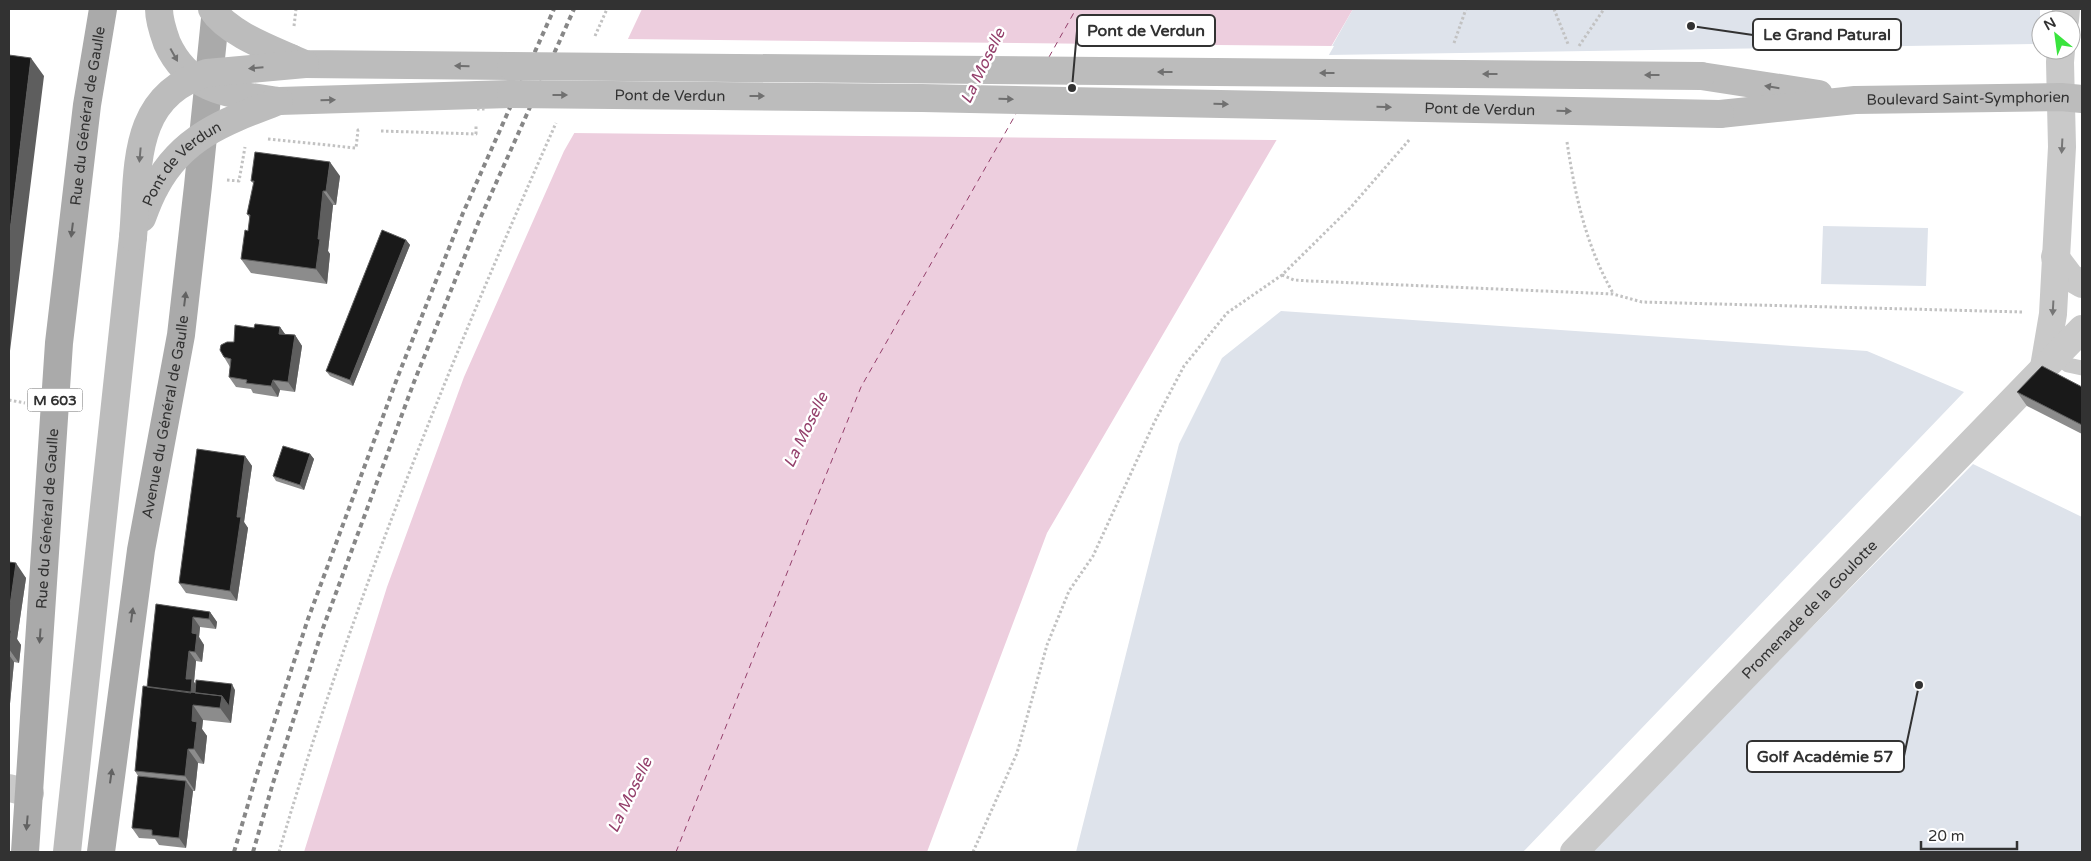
<svg xmlns="http://www.w3.org/2000/svg" width="2091" height="861" viewBox="0 0 2091 861" font-family="'Varela Round',sans-serif">
	<rect width="100%" height="100%" fill="#fff"/>
	<path fill="#dee3eb" d="M1353,9h687v35l-713,11z
		M1823,226l105,2 -2,58 -105,-2z
		M1281,311l586,40 97,41 -441,460h-447l103,-408 43,-86z
		M1973,464l109,53v335h-492z"/>
	<path fill="#edcede" d="M642,9h711l-306,524 -120,319h-623l83,-265 77,-210 100,-226 63,-110z"/>
	<path fill="#fff" d="M625,39l480,5 229,2 -54,94 -708,-7z"/>
	<g fill="none" stroke-linecap="round" stroke-linejoin="round">
		<path stroke="#943f6b" stroke-width="1" stroke-dasharray="6 5" stroke-linecap="butt" d="M1049,57l27,-48
			M676,852l185,-465 156,-275"/>
		<path stroke="#c2c2c2" stroke-width="3" stroke-dasharray="2.5 2.5" stroke-linecap="butt" d="M1554,9l14,35
			M294,26l2,-17
			M595,36l12,-27
			M1454,43l12,-34
			M1579,46l25,-37
			M381,131l95,3v-9
			M268,139l88,9 2,-18h2
			M1567,142c8,53 19,104 46,151
			M227,180l12,1 6,-34
			M1282,275l12,5 16,1 303,13 29,8 380,10
			M9,400l16,3
			M279,852c73,-249 171,-491 277,-729
			M973,852l44,-99 30,-108 22,-54 24,-35 61,-133 30,-57 43,-53 55,-38 69,-68 59,-68"/>
		<path stroke="#c9c9c9" stroke-width="15" d="M2056,355l12,10 14,3"/>
		<g stroke="#c9c9c9" stroke-width="28">
			<path d="M2065,20l1,-11"/>
			<path d="M2055,257l15,20 12,7"/>
			<path d="M2044,367l9,-53 9,-167 -2,-85 1,-12"/>
			<path id="s1" d="M1574,852l508,-523"/>
		</g>
		<path stroke="#c9c9c9" stroke-width="28" d="M9,788l21,5"/>
		<g stroke="#bcbcbc" stroke-width="28">
			<path d="M291,58l14,6 206,2"/>
			<path d="M1701,76l118,18"/>
			<path d="M279,101l232,-7"/>
			<path id="s2" d="M1720,114l135,-14 206,-3 21,2"/>
			<path d="M67,852l66,-615"/>
		</g>
		<g stroke="#aaa" stroke-width="28">
			<path id="s3" d="M25,852l34,-509 28,-238 16,-96"/>
			<path id="s4" d="M101,852l40,-302 40,-215 17,-149 18,-177"/>
		</g>
		<path stroke="#878787" stroke-width="4" stroke-dasharray="5 4" stroke-linecap="butt" d="M234,852l22,-75 52,-158 90,-243 65,-163 91,-204
			M253,852l20,-69 50,-155 91,-246 65,-161 95,-212"/>
		<path stroke="#c2c2c2" stroke-width="3" stroke-dasharray="2.5 2.5" stroke-linecap="butt" d="M477,109h10"/>
		<g stroke="#bcbcbc" stroke-width="28">
			<path d="M159,9c0,11 4,23 8,34 22,49 64,51 111,58"/>
			<path d="M212,9c15,23 54,38 79,49"/>
			<path d="M511,66l1190,10"/>
			<path id="s5" d="M511,94l411,4 798,16"/>
			<path id="s6" d="M142,218c4,-11 8,-22 14,-32 27,-51 73,-66 123,-85"/>
			<path d="M133,237c6,-66 -4,-141 74,-164l98,-9"/>
		</g>
	</g>
	<path fill="#8c8c8c" d="M340,176l-4,29h-3l-5,46 2,3 -3,30 -76,-11 -10,-14 7,-28 2,-13 -3,-4 7,-30 -3,-3z
		M406,240l4,5 -57,141 -23,-10 -4,-5z
		M280,327l5,7 10,1 7,11 -7,46 -15,-2 -2,7 -25,-4 -2,-4 -15,-2 -7,-10 1,-10 -6,-10 10,-15z
		M2082,387v47l-55,-28 -10,-14z
		M310,454l4,5 -10,31 -28,-9 -3,-5z
		M245,456l7,10 -8,56 4,6 -11,73 -51,-8 -7,-10z
		M9,562l17,16 -9,61 4,6 -2,18 -5,-1 -5,52z
		M156,604l54,8 7,10 -1,7 -16,-2 -1,10 5,8 -2,17 -6,-1 -2,21 2,2 39,6 -4,33 -28,-3 -1,9 5,7 -3,28 -6,-1 -3,28h-2l-7,57 -27,-3 -4,-6 -16,-1 -7,-10 6,-52 -3,-5 12,-84z"/>
	<path fill="#5e5e5e" d="M31,58l13,18 -35,283v-120z
		M330,162l10,14 -4,29 -10,-14z
		M323,191l10,14 -5,46 2,3 -3,30 -11,-15 2,-30z
		M406,240l4,5 -57,141 -3,-6z
		M280,327l7,10 -8,-3z
		M295,335l7,11 -7,46 -7,-10z
		M273,380l7,10 -2,7 -7,-11z
		M310,454l4,5 -10,31 -4,-5z
		M245,456l7,10 -8,56 4,6 -11,73 -7,-10 7,-74z
		M16,563l10,15 -9,61 4,6 -2,18 -10,-14v-37z
		M210,612l7,10 -1,7 -7,-10z
		M193,617l7,10 -1,10 5,8 -2,17 -7,-10 -3,-19z
		M189,651l7,10 -2,21 5,8 -5,12 4,5 -7,-10 -5,-18z
		M9,655l5,7 -5,52z
		M232,684l3,6 -4,33 -11,-15 2,-12z
		M193,705l10,15 -1,9 5,7 -3,28 -10,-15 -2,-28z
		M188,749l10,14 -3,28 -10,-15z
		M186,781l7,10 -7,57 -7,-10z"/>
	<path fill="#191919" stroke="#5e5e5e" d="M9,55l22,3 -22,181z
		M255,152l75,10 -4,29h-3l-5,48h2l-4,30 -75,-10 4,-29 3,1 2,-16 -3,-1 7,-33h-3z
		M382,230l24,10 -56,140 -24,-9z
		M255,324l25,3 -1,7 16,1 -7,47 -15,-2 -2,6 -25,-3 1,-3 -18,-3 2,-18 -7,-2 -4,-7 1,-5 6,-3h7l1,-17 19,3z
		M2042,366l40,21v38l-65,-33z
		M283,446l27,8 -10,31 -27,-9z
		M197,449l48,7 -8,61h4l-11,74 -51,-8z
		M9,562l7,1 -7,49z
		M156,604l54,8 -1,7 -16,-2 -1,16 5,1 -2,18 -6,-1 -3,28h6l-1,14 -44,-6z
		M9,630l2,1 -2,15z
		M196,680l36,4 -3,22 -7,-10 -27,-3z
		M143,686l79,10 -2,12 -27,-3 -1,16 5,1 -3,27h-6l-3,27 -50,-5z
		M138,776l48,5 -7,57 -27,-3v-5l-20,-2z"/>
	<defs><path id="oneway-solid" d="M-6-.8H1V-3.2L6.5 0L1 3.2V.8H-6Z" transform="scale(1.25)"/></defs>
	<g fill="#707070">
		<use href="#oneway-solid" transform="translate(174 55) rotate(61)"/>
		<use href="#oneway-solid" transform="translate(462 66) rotate(-179)"/>
		<use href="#oneway-solid" transform="translate(256 68) rotate(175)"/>
		<use href="#oneway-solid" transform="translate(1165 72) rotate(-180)"/>
		<use href="#oneway-solid" transform="translate(1327 73) rotate(-180)"/>
		<use href="#oneway-solid" transform="translate(1490 74) rotate(-180)"/>
		<use href="#oneway-solid" transform="translate(1652 75) rotate(-180)"/>
		<use href="#oneway-solid" transform="translate(1772 87) rotate(-171)"/>
		<use href="#oneway-solid" transform="translate(560 95)"/>
		<use href="#oneway-solid" transform="translate(757 96)"/>
		<use href="#oneway-solid" transform="translate(1006 99) rotate(1)"/>
		<use href="#oneway-solid" transform="translate(328 100) rotate(-2)"/>
		<use href="#oneway-solid" transform="translate(1221 104) rotate(1)"/>
		<use href="#oneway-solid" transform="translate(1384 107) rotate(1)"/>
		<use href="#oneway-solid" transform="translate(1564 111) rotate(1)"/>
		<use href="#oneway-solid" transform="translate(140 155) rotate(95)"/>
	</g>
	<g fill="#767676">
		<use href="#oneway-solid" transform="translate(2062 146) rotate(93)"/>
		<use href="#oneway-solid" transform="translate(2053 308) rotate(93)"/>
	</g>
	<g fill="#626262">
		<use href="#oneway-solid" transform="translate(72 230) rotate(97)"/>
		<use href="#oneway-solid" transform="translate(185 299) rotate(-83)"/>
		<use href="#oneway-solid" transform="translate(132 615) rotate(-82)"/>
		<use href="#oneway-solid" transform="translate(40 636) rotate(94)"/>
		<use href="#oneway-solid" transform="translate(111 776) rotate(-82)"/>
		<use href="#oneway-solid" transform="translate(27 823) rotate(95)"/>
	</g>
	<g text-anchor="middle" dominant-baseline="central" stroke-width="5" stroke-linejoin="round" paint-order="stroke">
		<rect fill="#fff" stroke="#707070" stroke-width="1" x="27.5" y="388.5" width="55" height="23" rx="4"/>
		<g font-size="14" font-weight="bold" fill="#323232">
			<text x="55" y="400">M 603</text>
		</g>
		<g font-size="15" fill="#323232" stroke="#fff">
			<text stroke="none"><textPath href="#s5" startOffset="159">Pont de Verdun</textPath></text>
			<text stroke="none"><textPath href="#s2" startOffset="249">Boulevard Saint-Symphorien</textPath></text>
			<text stroke="none"><textPath href="#s5" startOffset="969">Pont de Verdun</textPath></text>
			<text stroke="none"><textPath href="#s3" startOffset="739">Rue du Général de Gaulle</textPath></text>
			<text stroke="none"><textPath href="#s6" startOffset="69">Pont de Verdun</textPath></text>
			<text stroke="none"><textPath href="#s4" startOffset="440">Avenue du Général de Gaulle</textPath></text>
			<text stroke="none"><textPath href="#s3" startOffset="334">Rue du Général de Gaulle</textPath></text>
			<text stroke="none"><textPath href="#s1" startOffset="338">Promenade de la Goulotte</textPath></text>
		</g>
		<g font-size="16" font-style="italic" fill="#943f6b" stroke="#fff">
			<text transform="translate(983 66) rotate(-64)">La Moselle</text>
			<text transform="translate(806 430) rotate(-64)">La Moselle</text>
			<text transform="translate(630 795) rotate(-64)">La Moselle</text>
		</g>
	</g>
	<path fill="none" stroke="#323232" stroke-width="2" d="M1072 88L1077 31M1691 26L1753 35M1919 685L1904 756"/>
	<g fill="#323232" stroke="#fff" stroke-width="2">
		<circle cx="1072" cy="88" r="5"/>
		<circle cx="1691" cy="26" r="5"/>
		<circle cx="1919" cy="685" r="5"/>
	</g>
	<g fill="#fff" stroke="#323232" stroke-width="2">
		<rect x="1077" y="15" width="138" height="31" rx="5"/>
		<rect x="1753" y="19" width="148" height="31" rx="5"/>
		<rect x="1747" y="741" width="157" height="31" rx="5"/>
	</g>
	<g font-size="16" text-anchor="middle" font-weight="bold" fill="#323232">
		<text x="1146" y="36">Pont de Verdun</text>
		<text x="1827" y="40">Le Grand Patural</text>
		<text x="1825" y="762">Golf Académie 57</text>
	</g>
	<rect width="2091" height="861" fill="none" stroke="#323232" stroke-width="20"/>
	<g transform="translate(2056 35) rotate(331)"><circle r="24" fill="#ffffff" stroke="#adadad"/>
	<path d="M0-4L9 19L0 12L-9 19Z" fill="#39e43d"/>
	<text y="-8" font-size="14" font-weight="bold" text-anchor="middle" fill="#323232">N</text>
	</g>
	<path d="M1921 841v8h96v-8" fill="none" stroke="#323232" stroke-width="2.5"/>
	<text x="1928" y="841" font-size="15" fill="#323232" stroke="#ffffff" stroke-width="4" paint-order="stroke">20 m</text>
</svg>
